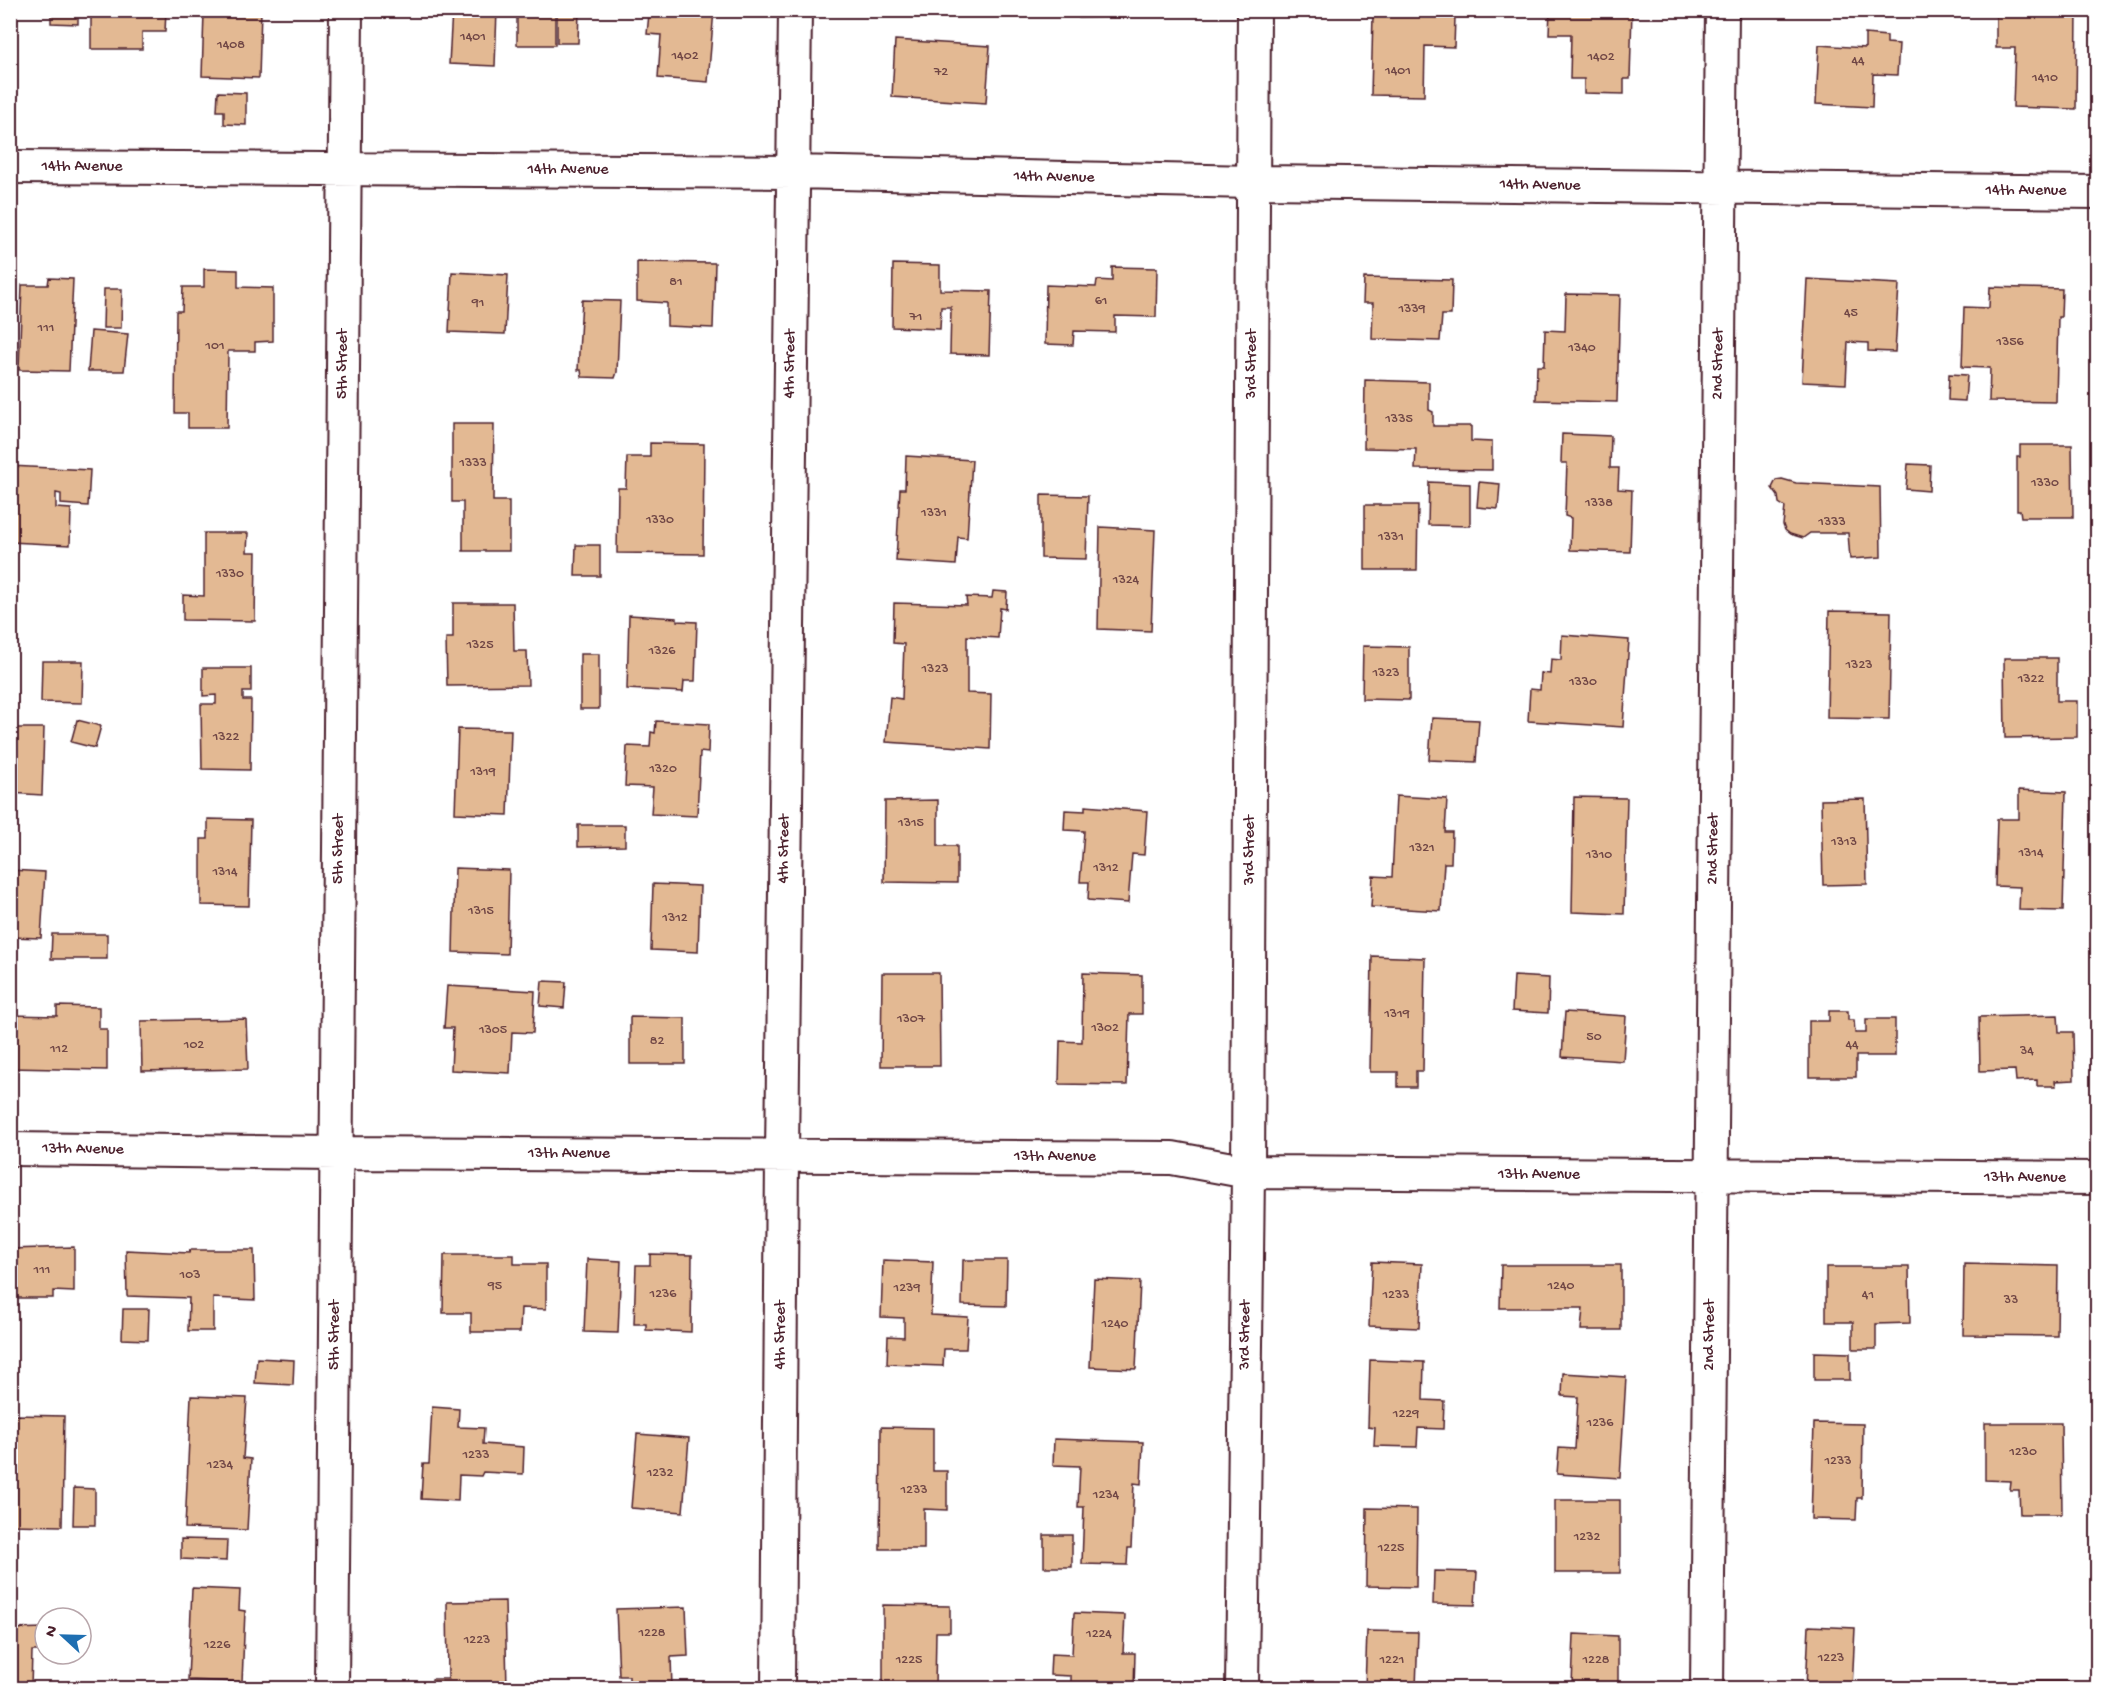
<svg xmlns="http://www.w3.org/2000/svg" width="2108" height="1699" viewBox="0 0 2108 1699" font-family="'Gochi Hand',sans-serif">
	<rect width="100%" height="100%" fill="#fff"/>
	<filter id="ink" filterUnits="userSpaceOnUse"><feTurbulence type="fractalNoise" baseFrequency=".0167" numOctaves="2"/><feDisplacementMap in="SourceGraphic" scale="12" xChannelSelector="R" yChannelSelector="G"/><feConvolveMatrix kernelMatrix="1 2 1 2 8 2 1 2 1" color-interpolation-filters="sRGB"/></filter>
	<g filter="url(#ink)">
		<path fill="#e3b993" stroke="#4a1f2b" stroke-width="1.5" d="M51,10h27v14l-27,-1z
			M91,10h75l-1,22h-23v17h-51z
			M186,10h75l-2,68 -57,-2 2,-63h-18z
			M452,10h45l-2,56 -46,-2z
			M517,10h38v35h-38z
			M557,10h22l-1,33h-21z
			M658,10h56l-6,72 -50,-4 3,-43 -14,-1 2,-20h9z
			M1078,10h43v7l-42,1z
			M1550,10h82l-2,69h-6v15l-40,-1v-14h-14l1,-45h-22z
			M1996,10h81l-1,99 -63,-2 2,-59h-19z
			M1373,15l82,2 -1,30 -29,-1 -1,50 -53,-1z
			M1865,34l22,2v7l12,1 -2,31 -24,-1 -1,33 -56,-3 3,-59 46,3z
			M895,40l95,6 -4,57 -94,-6z
			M218,92l28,1v32l-22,-1v-13h-7z
			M637,262l78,1 -2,65 -46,-2v-23l-30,-2z
			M893,264l47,1v25l51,1 -2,64 -39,-1 1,-47h-10l-1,22 -48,-2z
			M1112,267l45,1 -1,49 -41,-1v16l-41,-1 -1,14 -28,-1 1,-59 50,2 1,-7 15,1z
			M204,269l34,1v17l35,1v53l-18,1v9h-27l-1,77h-39v-15h-13l1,-102h6l1,-24h21z
			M452,272l56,3 -3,59 -56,-2z
			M49,278l24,1 -4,92 -50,-1 3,-85h26z
			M1364,278l88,2 -1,35h-9l-2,26 -68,-2 1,-36h-10z
			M1807,279l92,5 -4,68 -27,-1v-8l-20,-1 -2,42 -44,-2z
			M1990,287l72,2 -1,28h-3l-2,85 -67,-1 1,-33 -28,-1 2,-60 25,1z
			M104,289h18l-1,39h-18z
			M1566,294l54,1 -3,107 -81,-2 1,-34h7l1,-36 20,1z
			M582,300l38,1 -3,71 -2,6 -33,-1 -1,-7h-3z
			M91,331l37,3 -4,37h-36z
			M1949,374l18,1 -2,26 -17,-1z
			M1365,380l64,2v28l4,2v14h38v15l21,1v28l-77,-1 1,-20 -52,-1z
			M452,424h42l-1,77h16v50h-46v-49h-11z
			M1562,434l49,2 -1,32h9l-1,21 14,1 -2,62 -60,-2 1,-32 -6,-2 2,-53h-6z
			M650,443l54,1 -1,110 -86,-1 1,-65h8l1,-31h23z
			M2020,445h52l1,72h-52l-1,-7h-3v-53h3z
			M906,456l66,4 -5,78 -9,-1 -2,28 -60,-4 4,-72h5z
			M1908,464l22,1 -1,26 -23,-2z
			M10,466l80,4 -2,36 -27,-2v-10l-5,-1v15l15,1 -1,36 -60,-3z
			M1782,479l14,4 84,4 1,70 -31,2 -2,-26h-38l-7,5 -13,-4 -5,-4 -2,-5 2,-18 -6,-4 -1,-7 -6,-8 4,-8z
			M1429,482l41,2v42l-42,-1z
			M1479,482l21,2 -2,25 -21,-2z
			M1041,495l47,1 -2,63 -45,-1z
			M1365,505h53l-1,65h-52z
			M1100,527l55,3 -4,101 -53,-2z
			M204,533h44l-1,19h9l-1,69 -72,-1v-25l21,1z
			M576,545h24v31h-25z
			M993,591l14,1 -1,17 -6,-1 -2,30 -31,-2v57l24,1 -1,55 -104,-7 4,-45 12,2 2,-55 -11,-1 1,-40 73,2 -1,-8 26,1z
			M453,603h60l1,48h13l1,34 -81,1 -1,-48h7z
			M1829,611l62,1 -2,107 -62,-1z
			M629,615l48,3v3l20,1 -2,59h-11l-1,11 -56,-3z
			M1562,635l67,5 -6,87 -95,-6 2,-32 10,1 1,-17 9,1 1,-15 10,1z
			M1363,646l46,1v53l-47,-1z
			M580,654h19v55h-19z
			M2004,658h53v43h20v36l-72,1z
			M42,661h41l-1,42 -41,-1z
			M203,668h48v24h-8v8h8l-1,70 -48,-1 -1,-65h15v-9l-13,1z
			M1432,718l47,2 -3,42 -47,-2z
			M77,720l24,6 -6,22 -24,-6z
			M656,721l53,3 -1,29 -8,-1 -3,64 -46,-2 2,-27 -28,-1 2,-40 23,1 1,-15 4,1z
			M10,728h34l-2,67 -32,-2z
			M458,729l53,1 -3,85 -53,-2z
			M2019,790l47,2 -3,119 -44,-1 1,-23 -25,-1 2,-67h22z
			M1396,796l51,3 -2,33h7l-1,31h-7l-3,48 -70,-4 2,-31 19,1z
			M1574,797l53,1 -3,116 -52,-2z
			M1865,799l2,85 -44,1 -2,-85z
			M938,800v46h19v37l-73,-1 1,-81z
			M1085,806l62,5 -3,44 -12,-1 -4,49 -40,-3 1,-18h-9l4,-51 -20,-1 1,-20 20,1z
			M208,819l43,1 -2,86 -48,-1v-66h7z
			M578,825h47v21l-47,1z
			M455,868l54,2 -2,84 -54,-2z
			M10,870l35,2 -4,66 -31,-1z
			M653,884l47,2 -2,66 -47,-2z
			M52,934h55v25h-56z
			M1372,956l53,2 -2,113h-7v16h-18v-15h-28z
			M882,973h57l1,93h-59z
			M1083,973l59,2v39h-13l-2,71 -68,-1 1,-43 22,1z
			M1514,976l35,2 -1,35 -36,-2z
			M542,981l24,1 -2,26 -24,-2z
			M447,986l88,5 -2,42 -21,-1 -2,41 -59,-3 2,-42h-9z
			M57,1006l42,1v22h8v41l-97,-2v-53l47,1z
			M1829,1011h19v9h6l1,13h11v-14h29v37h-39v21h-47v-56h20z
			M1565,1012l61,4 -3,45 -61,-4z
			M2058,1015l1,17h14l1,48 -19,1 1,5h-19v-6l-21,1 -1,-11 -35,1 -1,-54z
			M630,1017l55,1v46h-55z
			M246,1019l2,50 -106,2 -1,-50z
			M74,1247v45l-21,-1v7h-43v-49z
			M126,1250l63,3 1,-3h64l1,50 -42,-2v33h-25l1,-33 -62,-2z
			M650,1254l42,1 -1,77 -45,-2v-6h-12l2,-59h14z
			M444,1255h70v9h32v45l-25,-1 -1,24h-49v-19h-28z
			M587,1259l34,2 -3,72 -34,-1z
			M883,1260l50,2 -2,53 37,2 -2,32h-22l-1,17 -56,-2 1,-28 16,1v-19l-23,-1z
			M963,1260h44l-1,46 -44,-1z
			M1372,1262l50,2 -3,64 -50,-2z
			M1964,1264l94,2 -1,70 -94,-1z
			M1501,1265h120v65h-40l2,-22h-83z
			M1826,1267h83l1,56 -34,1v25h-23v-27h-27z
			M1094,1279l46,2 -4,88 -46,-2z
			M123,1309h26l-1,31 -26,-1z
			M1814,1352l36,1v27h-36z
			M257,1358l37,2 -1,25 -38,-2z
			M1370,1360l54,2 -1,38 21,1 -1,28 -25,-1 -1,19 -43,-1 1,-18 -7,-1z
			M1563,1373l63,4 -6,101 -63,-4 2,-26 16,1 3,-52 -16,-1z
			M191,1396l56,2 -4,60 8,1 -4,71 -62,-2z
			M432,1407l27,2 -1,18 26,1 -1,16 41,3 -1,27 -40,-2 -2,4 -22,-1 -1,26 -37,-2 2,-35h6z
			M14,1415l50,1 -2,110 -52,-1z
			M1814,1423l49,1 -1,74h-5l-1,22 -45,-1z
			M1985,1423h76l1,91h-42l-1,-24h-9l1,-9 -26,-1z
			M881,1427l52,1v43h14v39l-23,-1v40h-44z
			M637,1434l52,4 -6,74 -52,-4z
			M1054,1439l89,3 -2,42 -7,-1 -3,65h-3l-1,17 -45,-1 2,-57h-6l2,-41 -27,-1z
			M74,1488l21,1v36h-22z
			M1555,1500h65v73h-65z
			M1367,1508l50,1 -1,78 -50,-1z
			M1044,1535h28v32h-28z
			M181,1539l46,1 -1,21 -45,-2z
			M1434,1571l43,1 -2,33 -42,-1z
			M192,1588l48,2 -1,20 6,1 -3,71 -54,-2z
			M505,1601l2,87h-75v-9h16l-1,-77z
			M883,1605l67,1v26h-14l-1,56h-52z
			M686,1607l2,49 -17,1 1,31h-43v-12h-10l-3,-67z
			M1074,1613l51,2 -2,38h12l-1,35h-63v-12l-21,-1 1,-21 21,1z
			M1809,1626l46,2 -3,60h-52h6z
			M45,1628v23h-13l-1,37h-21v-59z
			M1367,1631l51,1 -2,56h-51z
			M1574,1634l44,2v52h-61v-4l15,1z
			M2018,1681h50v7h-50z"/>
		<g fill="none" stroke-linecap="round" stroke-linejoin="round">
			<defs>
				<path id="minor" d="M10,167l783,5 460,10 845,10
					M10,1149l326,4 836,5 76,14 850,6
					M332,1688l14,-1678
					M778,1688l4,-533 13,-1145
					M1242,1688l6,-516 6,-1162
					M1707,1688l15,-1678"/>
			</defs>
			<use href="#minor" stroke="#4a1f2b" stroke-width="36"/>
			<use href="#minor" stroke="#fff" stroke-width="32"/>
		</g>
	</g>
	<g text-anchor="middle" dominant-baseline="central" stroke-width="4.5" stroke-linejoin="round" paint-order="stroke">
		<g font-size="14" fill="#704645">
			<text x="473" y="37">1401</text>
			<text x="231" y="45">1408</text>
			<text x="685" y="56">1402</text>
			<text x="1601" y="57">1402</text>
			<text x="1858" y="61">44</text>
			<text x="1398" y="71">1401</text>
			<text x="941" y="72">72</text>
			<text x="2045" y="78">1410</text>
			<text x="676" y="282">81</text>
			<text x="1101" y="301">61</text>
			<text x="478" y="303">91</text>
			<text x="1412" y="309">1339</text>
			<text x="1851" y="313">45</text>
			<text x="916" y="317">71</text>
			<text x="46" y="328">111</text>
			<text x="2010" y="342">1356</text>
			<text x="215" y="346">101</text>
			<text x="1582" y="348">1340</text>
			<text x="1399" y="419">1335</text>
			<text x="473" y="463">1333</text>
			<text x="2045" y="483">1330</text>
			<text x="1599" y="503">1338</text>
			<text x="934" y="513">1331</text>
			<text x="660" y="520">1330</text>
			<text x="1832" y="522">1333</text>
			<text x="1391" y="537">1331</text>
			<text x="230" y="574">1330</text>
			<text x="1126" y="580">1324</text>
			<text x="480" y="645">1325</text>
			<text x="662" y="651">1326</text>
			<text x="1859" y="665">1323</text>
			<text x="935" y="669">1323</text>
			<text x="1386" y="673">1323</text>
			<text x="2031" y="679">1322</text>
			<text x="1583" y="682">1330</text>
			<text x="226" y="737">1322</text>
			<text x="663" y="769">1320</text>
			<text x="483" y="772">1319</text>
			<text x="911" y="823">1315</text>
			<text x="1844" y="842">1313</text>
			<text x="1422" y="848">1321</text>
			<text x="2031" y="853">1314</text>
			<text x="1599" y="855">1310</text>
			<text x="1106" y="868">1312</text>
			<text x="225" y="872">1314</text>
			<text x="481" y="911">1315</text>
			<text x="675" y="918">1312</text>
			<text x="1397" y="1014">1319</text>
			<text x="911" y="1019">1307</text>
			<text x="1105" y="1028">1302</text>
			<text x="493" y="1030">1305</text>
			<text x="1594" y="1037">50</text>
			<text x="657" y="1041">82</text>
			<text x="194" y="1045">102</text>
			<text x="1852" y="1045">44</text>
			<text x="59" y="1049">112</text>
			<text x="2027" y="1051">34</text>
			<text x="42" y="1270">111</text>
			<text x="190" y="1275">103</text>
			<text x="495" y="1286">95</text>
			<text x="1561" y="1286">1240</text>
			<text x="907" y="1288">1239</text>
			<text x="663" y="1294">1236</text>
			<text x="1396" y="1295">1233</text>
			<text x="1868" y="1295">41</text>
			<text x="2011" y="1300">33</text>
			<text x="1115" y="1324">1240</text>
			<text x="1406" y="1414">1229</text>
			<text x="1600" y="1423">1236</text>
			<text x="2023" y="1452">1230</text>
			<text x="476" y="1455">1233</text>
			<text x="1838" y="1461">1233</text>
			<text x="220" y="1465">1234</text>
			<text x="660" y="1473">1232</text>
			<text x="914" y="1490">1233</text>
			<text x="1106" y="1495">1234</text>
			<text x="1587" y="1537">1232</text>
			<text x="1391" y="1548">1225</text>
			<text x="652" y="1633">1228</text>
			<text x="1099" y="1634">1224</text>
			<text x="477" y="1640">1223</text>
			<text x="217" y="1645">1226</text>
			<text x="1831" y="1658">1223</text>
			<text x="909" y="1660">1225</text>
			<text x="1392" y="1660">1221</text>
			<text x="1596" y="1660">1228</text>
		</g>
		<g font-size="16" fill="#4a1f2b" stroke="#fff">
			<text x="82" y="167">14th Avenue</text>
			<text x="568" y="170">14th Avenue</text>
			<text transform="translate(1054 178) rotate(1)">14th Avenue</text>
			<text transform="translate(1540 186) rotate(1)">14th Avenue</text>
			<text x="2026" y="191">14th Avenue</text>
			<text transform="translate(343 364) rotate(-90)">5th Street</text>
			<text transform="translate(791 364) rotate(-89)">4th Street</text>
			<text transform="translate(1252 364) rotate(-90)">3rd Street</text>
			<text transform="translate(1719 364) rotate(-89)">2nd Street</text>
			<text transform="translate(339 849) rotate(-90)">5th Street</text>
			<text transform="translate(785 849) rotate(-89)">4th Street</text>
			<text transform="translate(1714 849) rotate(-89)">2nd Street</text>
			<text transform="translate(1250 850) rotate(-90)">3rd Street</text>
			<text transform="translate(83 1150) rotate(1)">13th Avenue</text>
			<text x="569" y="1154">13th Avenue</text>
			<text x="1055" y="1157">13th Avenue</text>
			<text x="1539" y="1175">13th Avenue</text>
			<text x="2025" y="1178">13th Avenue</text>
			<text transform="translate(335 1335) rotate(-90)">5th Street</text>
			<text transform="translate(781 1335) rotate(-90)">4th Street</text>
			<text transform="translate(1246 1335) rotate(-89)">3rd Street</text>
			<text transform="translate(1710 1335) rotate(-90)">2nd Street</text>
		</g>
	</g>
	<rect width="2108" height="1699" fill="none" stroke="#fff" stroke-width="36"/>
	<rect x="18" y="18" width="2072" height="1663" fill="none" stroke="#4a1f2b" stroke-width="2" filter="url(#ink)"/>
	<g transform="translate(63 1636) rotate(292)"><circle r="28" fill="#ffffff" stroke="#b7a5aa" stroke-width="1.5"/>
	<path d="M0-4.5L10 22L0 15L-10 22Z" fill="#1f6fb2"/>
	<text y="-9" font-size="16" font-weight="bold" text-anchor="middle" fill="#4a1f2b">N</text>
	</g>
</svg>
